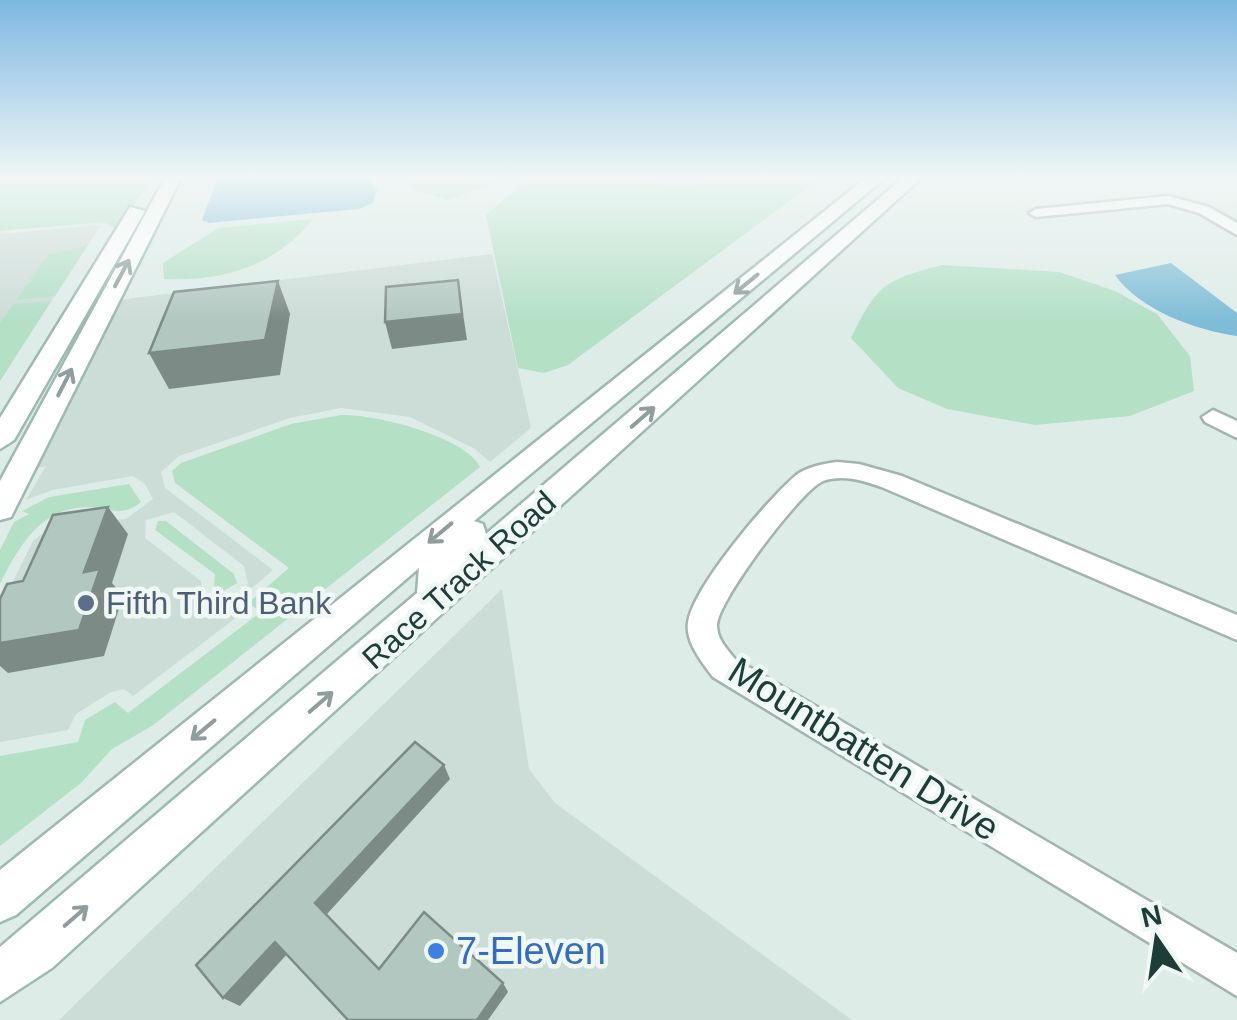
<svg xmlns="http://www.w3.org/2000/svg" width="1237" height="1020" viewBox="0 0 1237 1020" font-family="Arial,sans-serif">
	<rect width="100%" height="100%" fill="#deece8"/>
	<path fill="#ccdcd7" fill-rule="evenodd" d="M101,225l-54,83 -47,73v-147z
		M492,254l39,174 -41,34 -15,-13 -65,-32 -69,-9 -51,10 -111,38 -18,16 4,16 108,82 -35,30 -3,8 6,6 -108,82 -9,-7 -13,3 -35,22 -8,16 -68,12v-134l33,-67 20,-15 73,-7 27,-20 -8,-15 -12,-8 -81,14 -26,10 20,-34 -13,3 84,-169zM174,512l70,54 4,18 -6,7 -25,12 -14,-4 -2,-18 -56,-43 1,-18z
		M502,589l27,180 26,34 297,217h-793z"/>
	<path fill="#b4e0c6" d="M0,179h153l-37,50 -13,-7 -103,9z
		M406,179h101l-60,21 -35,-11z
		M576,179l108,6 56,-6h79l-251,186 -24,8 -26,-5 -32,-153 42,-36z
		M313,219c-37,47 -92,63 -149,60l-1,-16 55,-35z
		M88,245l-33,51 -39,4 32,-45z
		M942,265l117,7 56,19 42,23 33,42 4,35 -64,25 -95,9 -88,-16 -49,-21 -47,-50c27,-54 32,-57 91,-73z
		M51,301l-51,80v-58l13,-19z
		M341,415c33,-1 124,21 139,52l-328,259 -40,23 -31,34 -81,63v-90l78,-14 7,-22 30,-18 13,11 133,-101 -13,-9 41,-35 -114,-85 -3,-12 9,-8 110,-39z
		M129,484l12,18c-17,13 -25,9 -43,6 -54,-7 -78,36 -98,76v-34l14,-28 15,-8 -7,-3 27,-14z
		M158,521h8l68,53 3,9 -15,9 -8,-3 1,-15 -60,-44z"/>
	<path fill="#7fbdd7" d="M217,179h153l7,11 -4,13 -14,6 -150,14 -7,-3z
		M1171,263l66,50v23c-42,-6 -97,-26 -122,-61z"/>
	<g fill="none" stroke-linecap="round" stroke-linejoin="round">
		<defs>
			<path id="street" d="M1168,196l41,11 28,16v12l-38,-22 -31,-9 -132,13 -7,-4 7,-4z
				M1213,410l24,11v17l-32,-16 -3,-5z
				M837,462l22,2 43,12 335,139v25l-353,-152c-19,-7 -41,-14 -61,-7 -22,9 -105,119 -106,144 0,14 9,23 18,34l502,294v43l-524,-319c-11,-15 -28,-35 -25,-55 6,-36 78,-120 106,-145 11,-10 29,-13 43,-15z"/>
			<path id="secondary" d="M165,178h16l-166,331 -4,8 -11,3v-39z
				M866,178h19l-411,343 9,3 3,10 417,-356h18l-869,790 -52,34v-55l417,-354 2,-25 -403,347 -16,7v-52z
				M130,207l15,4 -131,229 -14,9v-31z"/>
		</defs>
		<use href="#street" stroke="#a1b4b0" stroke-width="5"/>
		<use href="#secondary" stroke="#9cb9b2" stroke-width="5"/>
		<use href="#street" fill="#fff" fill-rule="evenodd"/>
		<use href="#secondary" fill="#fff" fill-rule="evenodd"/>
	</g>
	<path fill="#7d8b87" d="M458,280l9,60 -75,9 -7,-27z
		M278,281l12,33 -10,61 -111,14 -20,-36z
		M108,507l20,27 -16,49 11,13 -19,60 -96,17 -8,-7v-23l84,-71z
		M444,765l6,14 -123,135 -12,-11z
		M275,942l14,10 -49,54 -17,-8z
		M503,983l5,9 -20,28h-11z"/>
	<path fill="#b3c7c1" stroke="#7d8b87" stroke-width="2.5" d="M458,280l4,34 -77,8 1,-35z
		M278,281l-13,59 -116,13 25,-61z
		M108,507l-24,65 16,-3 -21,61 -79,13v-44l7,-15 16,-3 30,-66z
		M415,742l29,23 -129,138 64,66 45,-57 79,71 -26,37h-129l-73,-78 -52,56 -27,-33z"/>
	<defs><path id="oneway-shaft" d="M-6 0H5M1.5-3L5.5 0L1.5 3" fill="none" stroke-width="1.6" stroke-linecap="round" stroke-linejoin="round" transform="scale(2.5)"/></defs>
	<g stroke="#8e9e9c">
		<use href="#oneway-shaft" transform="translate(122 273) rotate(-62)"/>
		<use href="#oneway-shaft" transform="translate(746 284) rotate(141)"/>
		<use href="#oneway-shaft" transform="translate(65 382) rotate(-63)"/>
		<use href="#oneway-shaft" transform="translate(643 417) rotate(-41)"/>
		<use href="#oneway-shaft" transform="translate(440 533) rotate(140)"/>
		<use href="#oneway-shaft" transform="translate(321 702) rotate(-41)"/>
		<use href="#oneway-shaft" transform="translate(203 730) rotate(140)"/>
		<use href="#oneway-shaft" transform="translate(76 916) rotate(-41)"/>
	</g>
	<linearGradient id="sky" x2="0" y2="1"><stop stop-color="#7eb8e1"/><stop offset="0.55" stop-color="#f0f6f5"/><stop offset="1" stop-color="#f0f6f5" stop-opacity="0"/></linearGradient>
	<rect width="1237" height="321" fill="url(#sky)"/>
	<circle fill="#5c6f8a" stroke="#eff8f5" stroke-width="4" cx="86" cy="603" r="10"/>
	<circle fill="#3f7fe0" stroke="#eff8f5" stroke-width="4" cx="436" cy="951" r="10"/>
	<g text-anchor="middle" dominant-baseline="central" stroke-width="9" stroke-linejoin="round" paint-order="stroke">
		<g font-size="32" fill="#1e3d39" stroke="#eff8f5">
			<text transform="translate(459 580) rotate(-42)">Race Track Road</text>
		</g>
		<g font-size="32" fill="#4e5e75" stroke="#eff8f5" text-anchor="start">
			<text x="106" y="603">Fifth Third Bank</text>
		</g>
		<g font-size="38" fill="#1e3d39" stroke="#eff8f5">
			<text transform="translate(864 749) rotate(32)">Mountbatten Drive</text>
		</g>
		<g font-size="38" fill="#366cbe" stroke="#eff8f5" text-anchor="start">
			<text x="456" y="951">7-Eleven</text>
		</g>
	</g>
	<g transform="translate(1157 940) rotate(347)" stroke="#eff8f5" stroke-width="8" paint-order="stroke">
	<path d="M0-8L18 38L0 25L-18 38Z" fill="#1e3d39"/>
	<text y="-15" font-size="28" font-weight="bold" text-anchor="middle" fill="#1e3d39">N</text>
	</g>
</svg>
